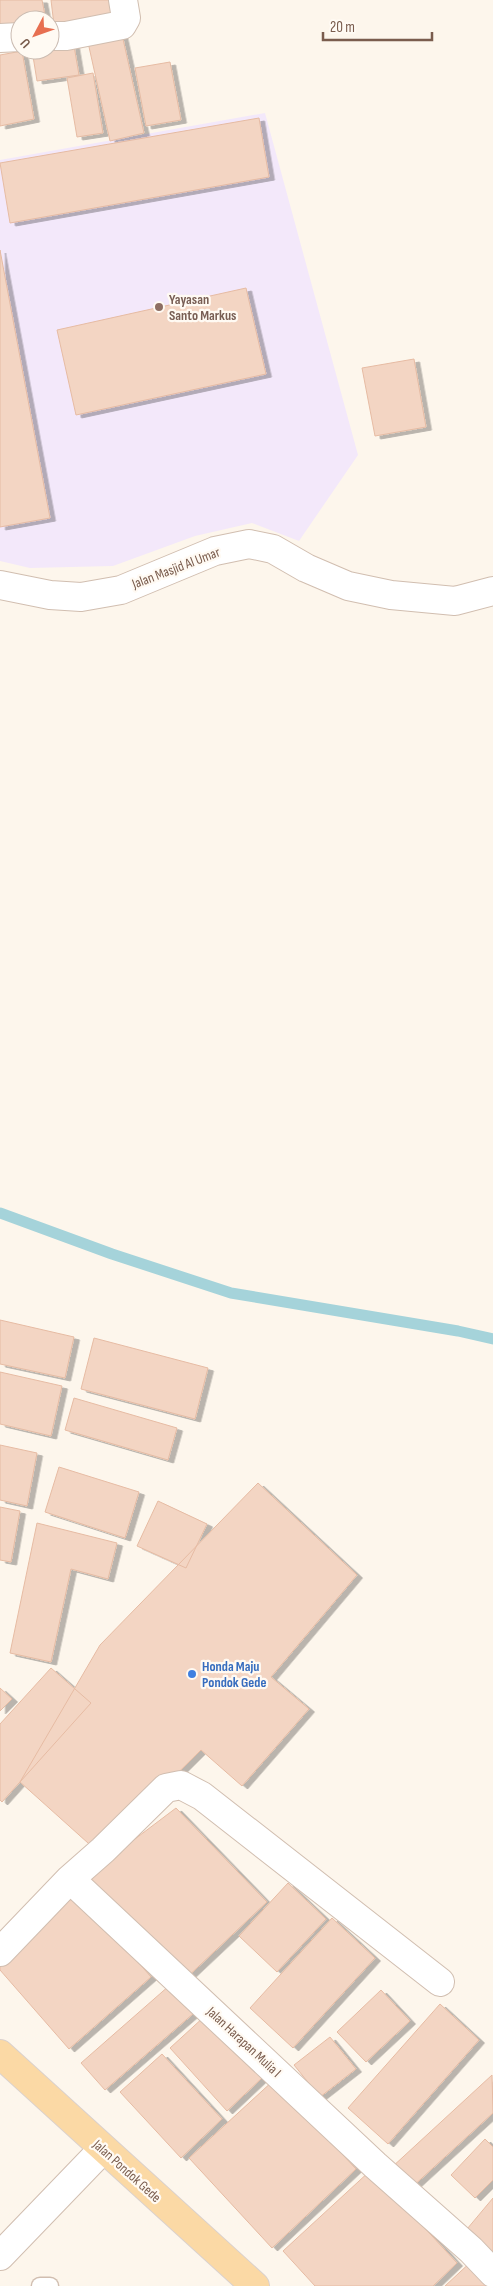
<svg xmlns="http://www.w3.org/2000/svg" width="493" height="2286" viewBox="0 0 493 2286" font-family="'Sofia Sans Condensed',sans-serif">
	<defs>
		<filter id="shadow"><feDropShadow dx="5.5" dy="3" stdDeviation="0" flood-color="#0004"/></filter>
	</defs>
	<rect width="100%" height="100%" fill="#fdf6ec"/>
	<path fill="#f3e8fa" d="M265,113l93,342 -59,86 -47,-18 -57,13 -82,30 -83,2 -30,-7v-401z"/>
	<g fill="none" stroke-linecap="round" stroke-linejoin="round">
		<path stroke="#a5d3da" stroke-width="11" d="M0,1213l112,41 119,39 227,38 35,8"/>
	</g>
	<path fill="#f3d5c3" stroke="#e6bba3" filter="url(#shadow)" d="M0,0h42l4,20h-26v7l-20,3z
		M51,0h64l2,18 -63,7z
		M121,30l23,103 -34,8 -23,-103z
		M73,40l6,35 -42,6 -5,-31h18v-6z
		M22,51l12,68 -34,7v-71z
		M170,62l11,58 -35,6 -11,-58z
		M93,73l10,60 -26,4 -10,-59z
		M259,118l10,59 -259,46 -10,-60z
		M0,250l50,268 -50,9z
		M246,288l20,86 -190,41 -19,-85z
		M414,359l12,68 -51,9 -13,-68z
		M0,1320l74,17 -9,41 -65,-14z
		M94,1338l114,30 -13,51 -114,-30z
		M0,1372l62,14 -11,50 -51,-12z
		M74,1398l103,30 -9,32 -103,-30z
		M0,1445l37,8 -10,53 -27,-6z
		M59,1467l80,25 -14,46 -80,-26z
		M258,1483l99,92 -86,102 38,32 -67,77 -41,-36 -103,102 -78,-70 80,-137z
		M158,1501l49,23 -21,44 -49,-22z
		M0,1507l20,4 -9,51 -11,-2z
		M37,1523l80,20 -9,36 -37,-10 -20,93 -41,-9z
		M51,1668l40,35 -89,99 -2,-2v-76z
		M0,1688l12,11 -12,12z
		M176,1808l91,94 -85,80 -100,-103z
		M288,1883l38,36 -49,53 -38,-36z
		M78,1893l73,84 -82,72 -69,-79v-9z
		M332,1918l43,40 -82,90 -43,-40z
		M170,1985l24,28 -89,77 -24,-27z
		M381,1990l29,31 -44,41 -29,-30z
		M440,2004l39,36 -91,104 -40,-36z
		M205,2016l57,62 -35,33 -57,-63z
		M330,2037l26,32 -36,28 -26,-32z
		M162,2054l60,65 -41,39 -61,-66z
		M492,2075l1,38 -83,76 -19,-21z
		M274,2080l82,89 -84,79 -83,-90z
		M485,2139l8,8v33l-18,18 -24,-23z
		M371,2170l86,93 -24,23h-118l-32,-35z
		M493,2198v62l-31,-25z
		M474,2259l19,27h-48z"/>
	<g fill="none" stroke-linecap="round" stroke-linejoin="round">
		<defs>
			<path id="service" d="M40,2286h10"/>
			<path id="minor" d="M50,36h16l56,-11 4,-7 -3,-18
				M0,38l20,-1
				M0,585l50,10 31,2 40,-7 94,-39 34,-7 24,5 33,19 42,18 43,9 64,6 38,-10
				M70,1879l33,-29 63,-62 15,-3 21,11 238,186
				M0,1952l70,-73 305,286 96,85 22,23
				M0,2256l103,-107"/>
			<path id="primary" d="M0,2054l255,232"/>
		</defs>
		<use href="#service" stroke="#d1beb0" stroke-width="19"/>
		<use href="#minor" stroke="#d1beb0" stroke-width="30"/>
		<use href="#primary" stroke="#dad1cd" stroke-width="30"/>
		<use href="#service" stroke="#fff" stroke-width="16"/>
		<use href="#minor" stroke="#fff" stroke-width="28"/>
		<use href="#primary" stroke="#fbd9a5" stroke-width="28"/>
	</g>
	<circle fill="#8d6e63" stroke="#fffaf3" stroke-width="2" cx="159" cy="307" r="5"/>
	<circle fill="#3f7fe0" stroke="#fffaf3" stroke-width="2" cx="192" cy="1674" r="5"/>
	<g text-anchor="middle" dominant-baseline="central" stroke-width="4.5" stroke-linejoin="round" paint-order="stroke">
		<g font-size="14" font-weight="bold" fill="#785e54" stroke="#fffaf3" text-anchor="start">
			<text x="169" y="299">Yayasan<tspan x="169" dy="16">Santo Markus</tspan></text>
		</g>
		<g font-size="14" fill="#7a5c4d" stroke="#fffaf3">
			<text transform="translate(176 568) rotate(-21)">Jalan Masjid Al Umar</text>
			<text transform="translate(244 2042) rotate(43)">Jalan Harapan Mulia I</text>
			<text transform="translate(127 2171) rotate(42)">Jalan Pondok Gede</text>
		</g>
		<g font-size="14" font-weight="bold" fill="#366cbe" stroke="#fffaf3" text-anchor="start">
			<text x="202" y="1666">Honda Maju<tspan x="202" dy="16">Pondok Gede</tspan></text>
		</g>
	</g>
	<g transform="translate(35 35) rotate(229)"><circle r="24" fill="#fffaf3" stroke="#cabbb1"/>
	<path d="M0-4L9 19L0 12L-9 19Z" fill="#e76f51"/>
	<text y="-8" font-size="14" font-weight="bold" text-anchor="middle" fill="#7a5c4d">U</text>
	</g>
	<path d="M323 32v8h109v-8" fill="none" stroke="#7a5c4d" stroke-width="2.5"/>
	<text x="330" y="32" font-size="15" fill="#7a5c4d" stroke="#fffaf3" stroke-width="4" paint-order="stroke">20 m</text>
</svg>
